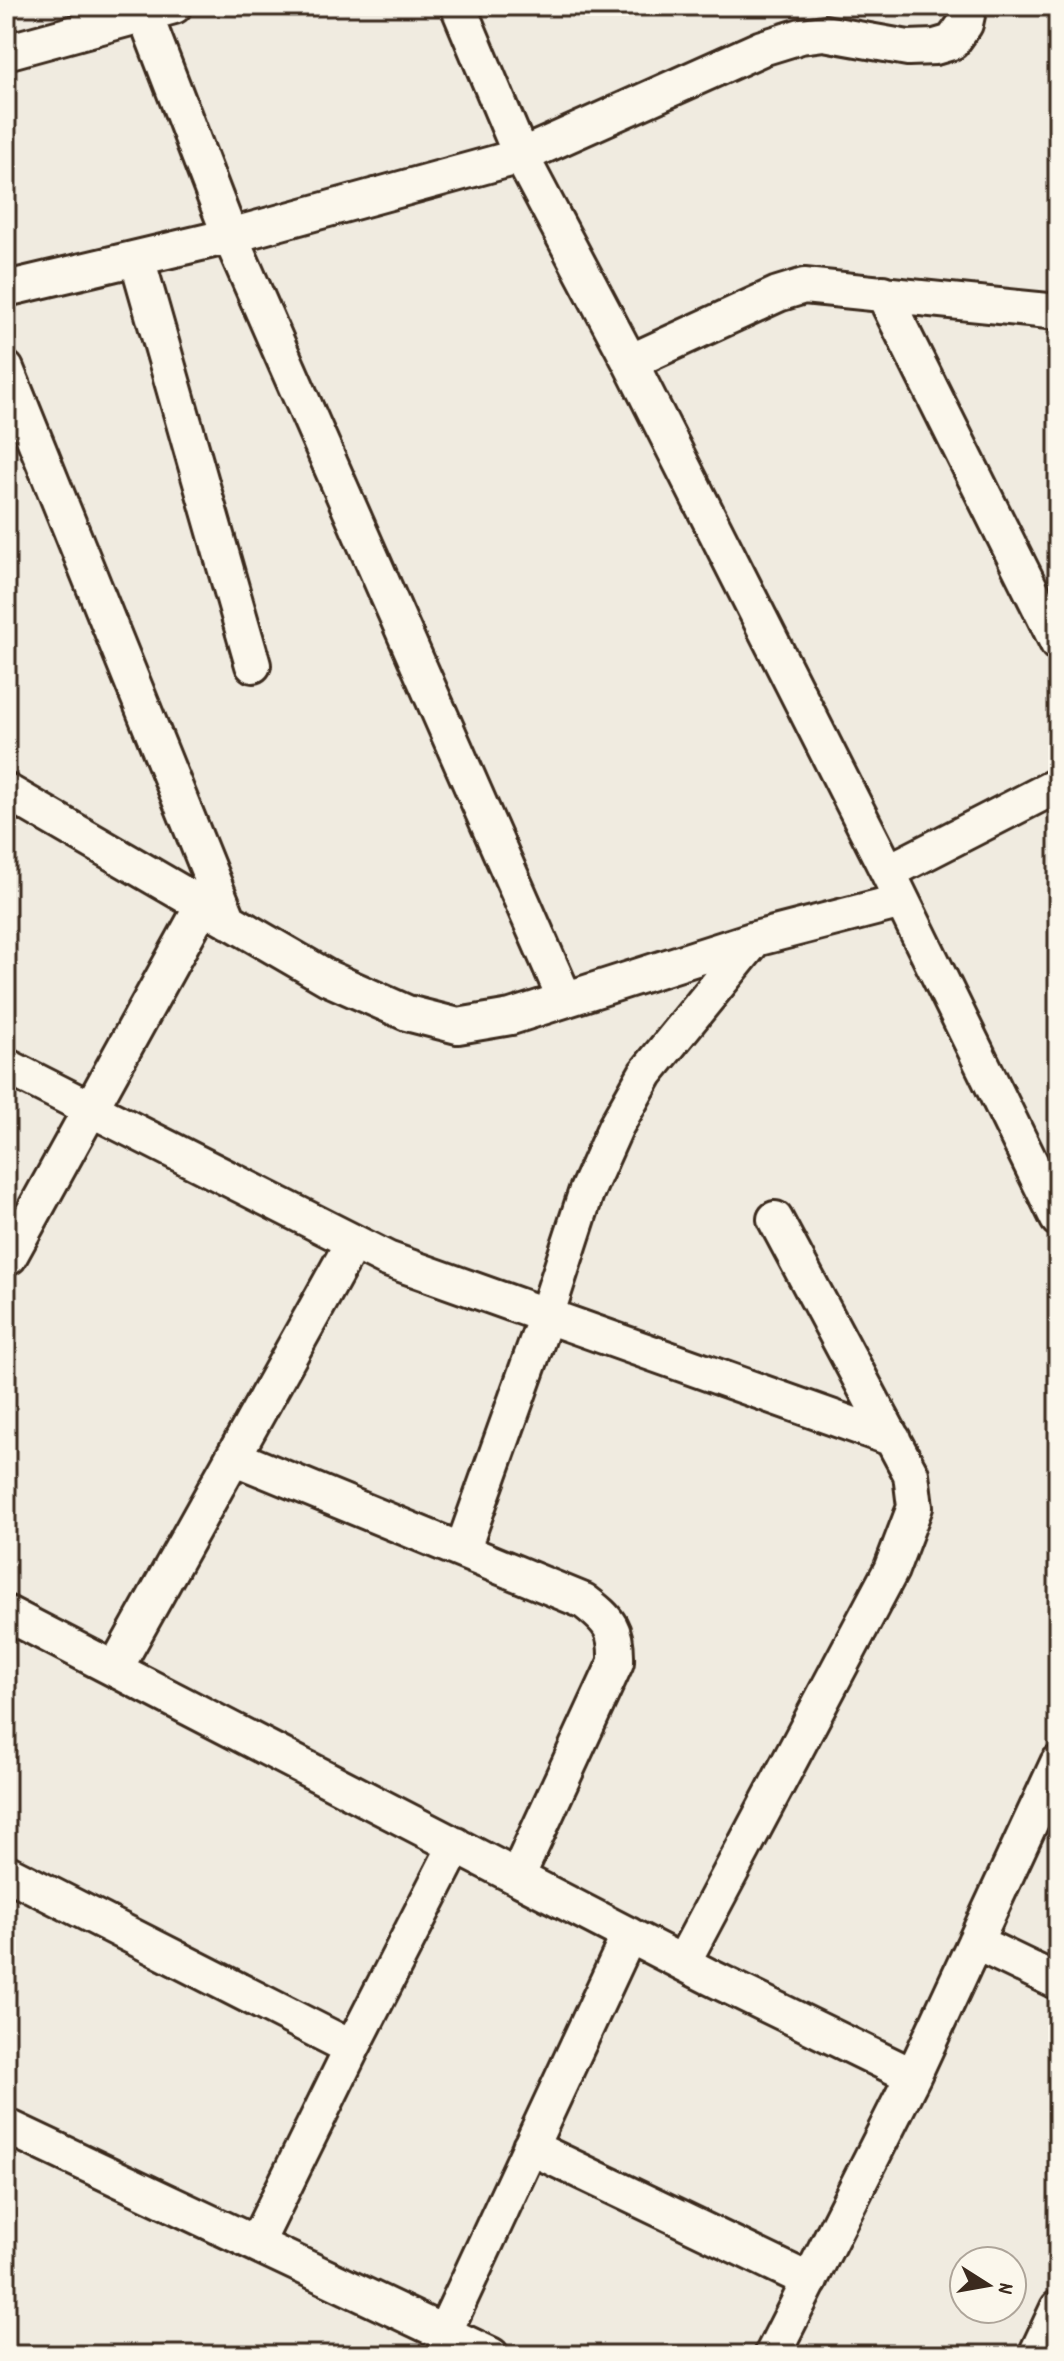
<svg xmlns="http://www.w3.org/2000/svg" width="1064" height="2361" viewBox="0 0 1064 2361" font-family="Dekko,sans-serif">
	<rect width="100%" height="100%" fill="#f0ebe0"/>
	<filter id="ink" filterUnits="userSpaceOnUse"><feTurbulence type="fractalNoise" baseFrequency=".0125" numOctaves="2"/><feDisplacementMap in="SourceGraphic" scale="16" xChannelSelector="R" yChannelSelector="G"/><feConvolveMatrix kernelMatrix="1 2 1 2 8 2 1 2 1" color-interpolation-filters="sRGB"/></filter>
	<g filter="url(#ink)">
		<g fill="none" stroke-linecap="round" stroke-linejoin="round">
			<defs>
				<path id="street" d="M458,6l63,150 109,206 258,510 170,347
					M145,15l85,221 335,763
					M6,52l168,-46
					M137,258l116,407
					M6,289l224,-53 291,-80 241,-108 39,-12 23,-3 84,15 27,-1 17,-5 13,-18 4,-18
					M883,293l175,351
					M630,362l148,-68 26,-8 254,26
					M6,369l223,552
					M6,791l322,187 79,35 51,13 53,-9 244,-78 147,-38
					M888,872l170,-87
					M6,1066l381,193 506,180
					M9,1257l194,-352
					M233,1457l351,144c26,20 33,28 32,61l-99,215
					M462,1551l84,-235 40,-123 29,-65 31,-55 109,-134
					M6,1613l704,364 203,99
					M115,1669l238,-427
					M6,1872l346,176
					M975,1942l83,40
					M683,1962l208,-392 24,-63 -4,-33 -136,-255
					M6,2126l485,229
					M530,2147l280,134
					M256,2244l96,-196 104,-203
					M444,2333l185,-398
					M772,2355l141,-279 145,-313
					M1036,2355l22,-47"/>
			</defs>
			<use href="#street" stroke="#3b2a1e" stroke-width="40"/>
			<use href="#street" stroke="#fbf7ec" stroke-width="34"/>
		</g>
	</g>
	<rect width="1064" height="2361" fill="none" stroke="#fbf7ec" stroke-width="32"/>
	<rect x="16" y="16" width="1032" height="2329" fill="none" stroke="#3b2a1e" stroke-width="3" filter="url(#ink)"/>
	<g transform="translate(988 2285) rotate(101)"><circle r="38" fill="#fbf7ec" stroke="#aea59a" stroke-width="2"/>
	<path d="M0-6L14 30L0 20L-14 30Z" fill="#3b2a1e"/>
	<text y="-12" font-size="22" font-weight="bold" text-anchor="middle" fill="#3b2a1e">N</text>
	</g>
</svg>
